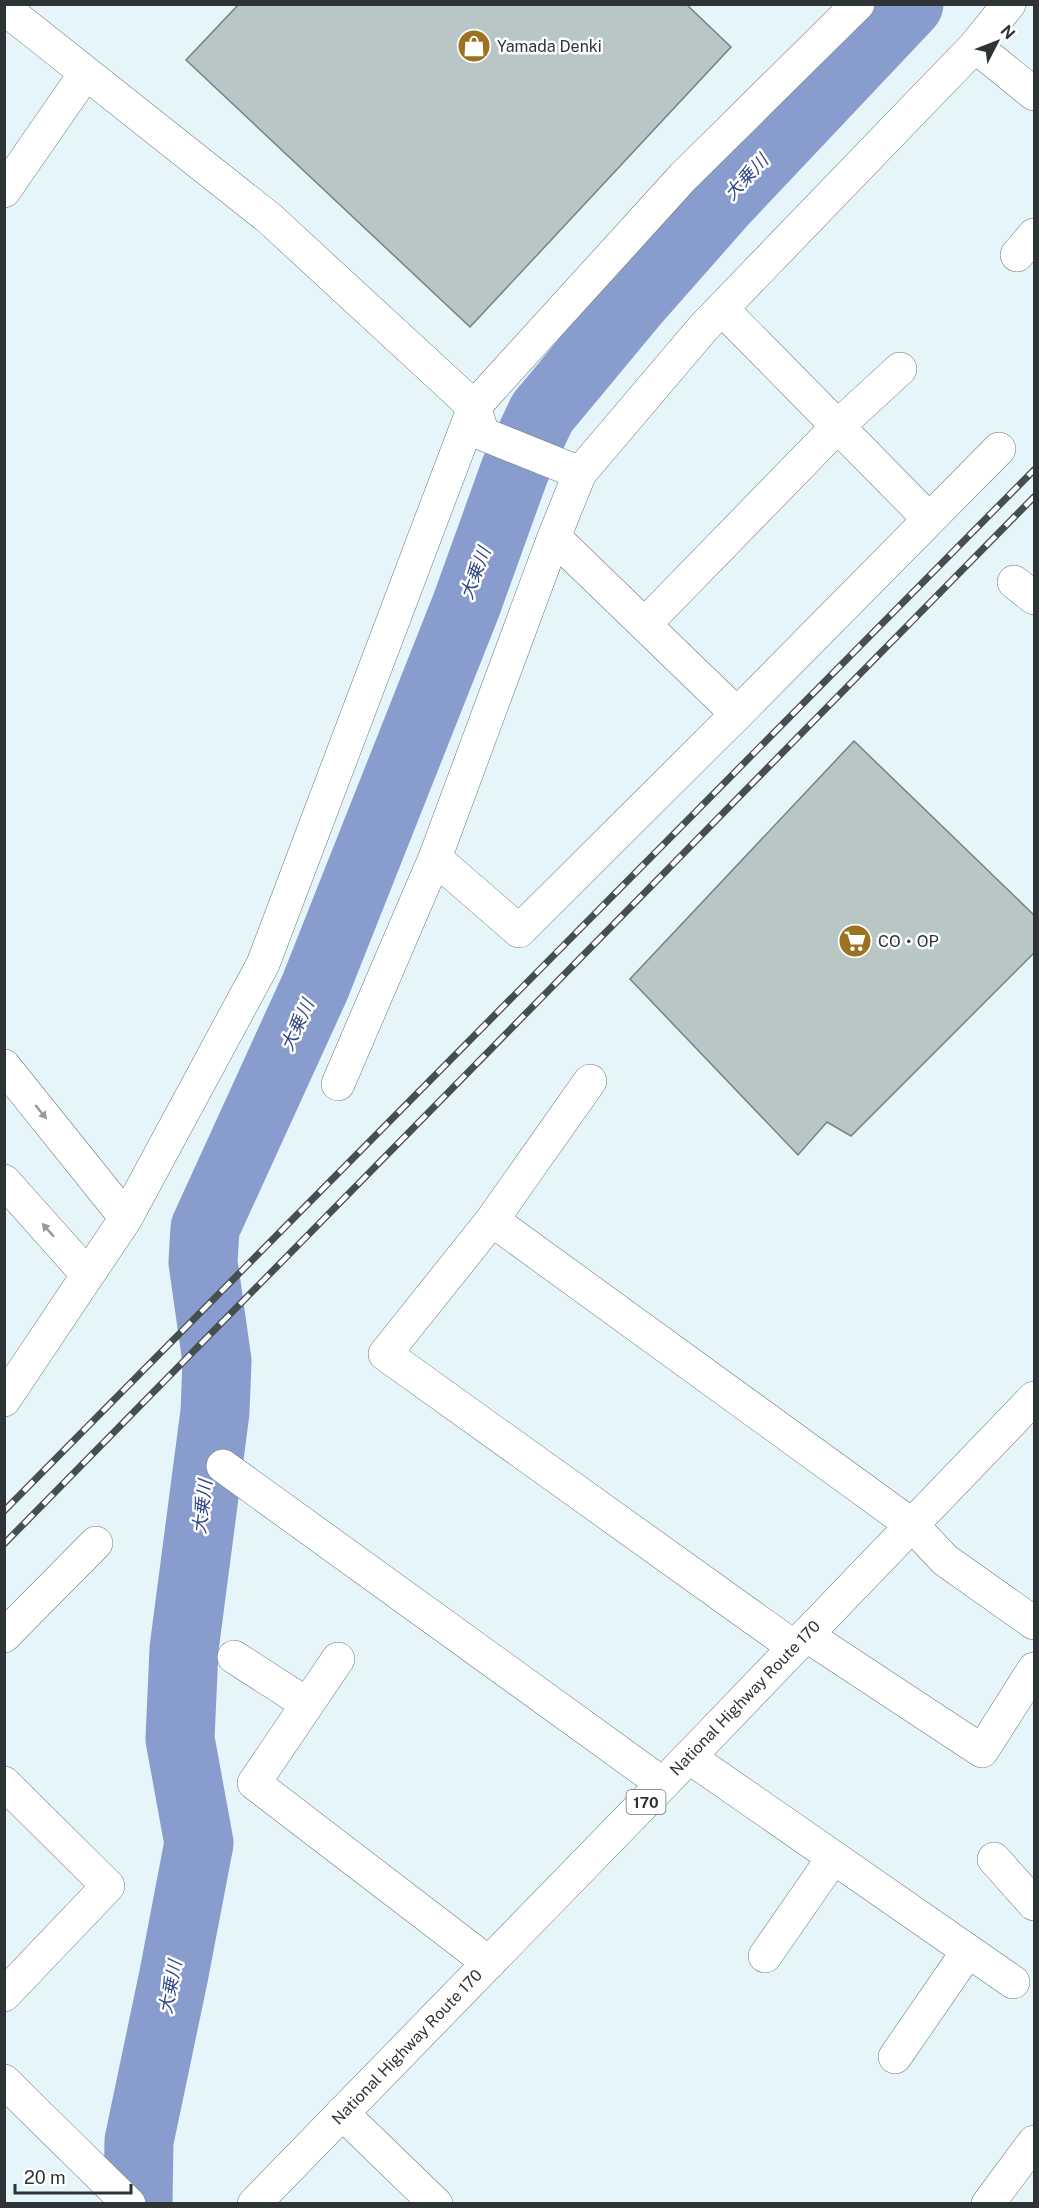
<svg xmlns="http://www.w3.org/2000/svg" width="1039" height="2208" viewBox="0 0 1039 2208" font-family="'Public Sans','Noto Sans JP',sans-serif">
	<rect width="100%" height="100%" fill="#e5f5f9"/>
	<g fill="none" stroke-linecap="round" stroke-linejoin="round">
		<path stroke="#889cce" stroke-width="69" d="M138,2204l1,-63 35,-167 25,-131 -19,-104 4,-90 31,-237 2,-51 -14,-99 2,-34 110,-241 151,-381 49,-136 27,-57 93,-112 89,-101 185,-196"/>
	</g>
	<path fill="#b8c7c5" stroke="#748381" stroke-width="1.5" d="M239,4h447l45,43 -261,280 -284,-267z
		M854,741l180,174v38l-183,183 -24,-14 -29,33 -168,-176z"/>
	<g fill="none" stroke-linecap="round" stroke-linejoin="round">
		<defs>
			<path id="minor" d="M975,46l59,48
				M4,191l81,-117
				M1017,255l17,-20
				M722,309l206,209
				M580,473l-97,-39 -9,-27 209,-230 175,-173
				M554,537l183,177
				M1014,582l20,16
				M645,624l193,-198 62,-57
				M435,858l84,73 218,-217 262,-265
				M4,1066l122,152 -122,182
				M590,1081l-98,139 -107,134 409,293
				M338,1084l97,-226 119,-321 26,-64 124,-146 271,-281 34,-42
				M4,1181l83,93
				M492,1220l420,305 33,35 89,63
				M223,1466l440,318
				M806,1635l176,116 52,-82
				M4,1636l92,-93
				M234,1657l73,47
				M338,1659l-84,124 235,180
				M689,1757l324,225
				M4,1783l104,103 -104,109
				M994,1859l40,45
				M765,1956l68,-98
				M895,2057l73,-106
				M4,2081l125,123
				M342,2113l94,91
				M988,2204l46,-62"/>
			<path id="tertiary" d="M4,8l265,210 205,189 -211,557 -137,254"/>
			<path id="trunk" d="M254,2204l435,-447 345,-359"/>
		</defs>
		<use href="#minor" stroke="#6b797c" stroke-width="34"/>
		<use href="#tertiary" stroke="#6b797c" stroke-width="34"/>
		<use href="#trunk" stroke="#6b797c" stroke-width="34"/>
		<use href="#minor" stroke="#fff" stroke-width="33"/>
		<use href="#tertiary" stroke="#fff" stroke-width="33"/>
		<use href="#trunk" stroke="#fff" stroke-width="33"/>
		<defs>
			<path id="rail" d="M4,1511l1030,-1041
				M4,1544l1030,-1047"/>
		</defs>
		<use href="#rail" stroke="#474e51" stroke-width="7"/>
		<use href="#rail" stroke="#fff" stroke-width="4.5" stroke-dasharray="14" stroke-linecap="butt"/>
	</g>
	<defs><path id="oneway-solid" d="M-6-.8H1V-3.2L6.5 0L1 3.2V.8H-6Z" transform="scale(1.5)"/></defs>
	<g fill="#969a9a">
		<use href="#oneway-solid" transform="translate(41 1112) rotate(51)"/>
		<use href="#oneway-solid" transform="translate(48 1230) rotate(-131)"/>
	</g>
	<defs>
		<symbol id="shop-disc" viewBox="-11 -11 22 22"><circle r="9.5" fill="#9b7320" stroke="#fff"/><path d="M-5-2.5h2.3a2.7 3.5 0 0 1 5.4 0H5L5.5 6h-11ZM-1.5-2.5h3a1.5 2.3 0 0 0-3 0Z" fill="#fff"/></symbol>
		<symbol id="supermarket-disc" viewBox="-11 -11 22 22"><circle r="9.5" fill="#9b7320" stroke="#fff"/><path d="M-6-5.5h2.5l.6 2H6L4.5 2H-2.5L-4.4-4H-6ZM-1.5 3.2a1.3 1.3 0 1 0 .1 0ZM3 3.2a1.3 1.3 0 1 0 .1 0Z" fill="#fff"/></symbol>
	</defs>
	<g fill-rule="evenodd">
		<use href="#shop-disc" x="455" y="27" width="38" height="38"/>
		<use href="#supermarket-disc" x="836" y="922" width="38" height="38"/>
	</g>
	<g text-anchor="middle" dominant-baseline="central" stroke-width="5" stroke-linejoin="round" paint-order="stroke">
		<rect fill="#fff" stroke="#6d7172" stroke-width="1.5" x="626.5" y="1790" width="39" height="24" rx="4.5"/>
		<g font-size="15" font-weight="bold" fill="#2e3436">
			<text x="646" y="1802">170</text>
		</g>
		<g font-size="16" fill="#2e3436" stroke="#fff" text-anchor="start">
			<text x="497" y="46">Yamada Denki</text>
			<text x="878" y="941">CO・OP</text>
		</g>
		<g font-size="16" fill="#2e3436" stroke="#fff">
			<text transform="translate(745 1698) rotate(-46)">National Highway Route 170</text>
			<text transform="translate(407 2047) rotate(-46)">National Highway Route 170</text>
		</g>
		<g font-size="18" font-style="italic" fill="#324886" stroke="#fff">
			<text transform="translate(746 177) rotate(-47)">大乗川</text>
			<text transform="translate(475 573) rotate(-69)">大乗川</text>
			<text transform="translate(297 1025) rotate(-65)">大乗川</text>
			<text transform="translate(202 1507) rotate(-83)">大乗川</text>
			<text transform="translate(170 1987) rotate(-79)">大乗川</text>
		</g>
	</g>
	<rect width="1039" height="2208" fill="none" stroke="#2e3436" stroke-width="12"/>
	<g transform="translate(997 42) rotate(48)" stroke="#ffffff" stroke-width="4.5" paint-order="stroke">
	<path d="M0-4.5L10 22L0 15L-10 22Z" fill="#2e3436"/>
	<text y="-9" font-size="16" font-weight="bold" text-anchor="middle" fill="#2e3436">N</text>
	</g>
	<path d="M15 2184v9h116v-9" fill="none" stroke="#2e3436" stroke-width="3"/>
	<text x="24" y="2184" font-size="18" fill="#2e3436" stroke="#ffffff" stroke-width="4.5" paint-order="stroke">20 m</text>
</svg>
